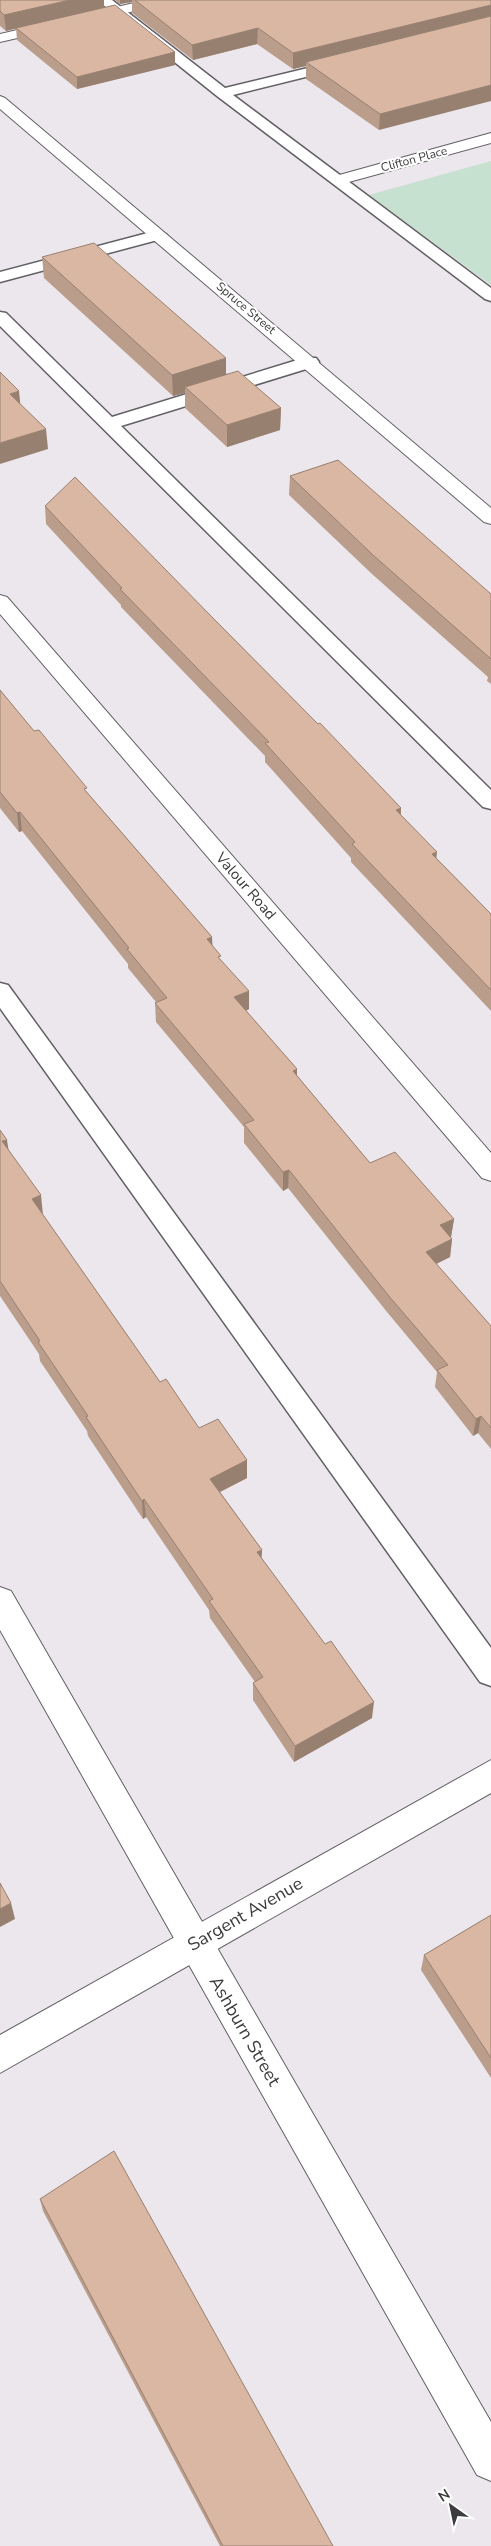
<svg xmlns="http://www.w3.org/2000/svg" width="491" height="2546" viewBox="0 0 491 2546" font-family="'Nunito Sans',sans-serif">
	<rect width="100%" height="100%" fill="#ebe7ed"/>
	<path fill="#c7e1d0" d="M491,161v124l-122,-90z"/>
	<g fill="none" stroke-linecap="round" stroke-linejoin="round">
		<defs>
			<path id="lane" d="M97,0h15l113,88 116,-28 5,1 2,3 -2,3 -113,28 258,193v13l-6,-2 -268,-203z
				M159,230l8,5 -2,3 -165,44v-10z
				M0,312l6,1 106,104 192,-59h12l3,4 -3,4 -195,60 370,364v19l-8,-2 -483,-481z
				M0,983l8,2 483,663v38l-11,-4 -480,-674z"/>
			<path id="street" d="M0,96l5,2 486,410v16l-7,-2 -484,-413z
				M491,133v10l-153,42 -8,-5 2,-3z
				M0,595l7,2 484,556v28l-9,-3 -482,-564z
				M0,1587l11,4 480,831v59l-14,-6 -477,-845z"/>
			<path id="secondary" d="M147,0h25l-7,4 -165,38v-8z
				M491,1760v33l-491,280v-38z"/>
		</defs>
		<use href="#lane" stroke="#636065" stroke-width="3"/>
		<use href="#street" stroke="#636065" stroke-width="2"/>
		<use href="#secondary" stroke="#636065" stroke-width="2"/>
		<use href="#lane" fill="#fff" fill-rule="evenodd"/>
		<use href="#street" fill="#fff" fill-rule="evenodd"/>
		<use href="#secondary" fill="#fff" fill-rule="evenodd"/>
	</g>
	<path fill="#bb9d8b" d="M0,0l104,8 71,44v13l-98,24 -60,-49 -1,-12 -10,3 -6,-5z
		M115,0h376l-112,130 -73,-51v-13l-13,3 -36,-25 -64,16 -61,-47v-11l-12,2z
		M42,257l239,151 -1,22 -53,17 -42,-39v-15l-12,3 -129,-118z
		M290,476l201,118v90l-4,-3 1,-4 -116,-103 -83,-79z
		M45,506l165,109 191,193v7l35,43 55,56v97l-140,-149v-4l-86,-96v-6l-144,-149v-2l-75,-81z
		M0,690l34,41 178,206v8l37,64 -3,2 51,58v7l73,87 84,56 -3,18h-1l2,2 -2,18 -14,7 55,62v123l-13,-16 -5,3 -38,-49 2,-15 -50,-60 -99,-124 -5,3 -39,-48v-16l-88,-105 -1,-19 1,-1 -28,-34v-4l-106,-133 -3,1 -19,-24z
		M0,1130l8,19 35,66 117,167 39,46 48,32v18l-27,14 42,58 -1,8 111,160 -78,44 -41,-62v-17l2,-1 -45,-64 -1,-8 -63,-93 -3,2 -55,-83 -1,-5 -47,-70 -1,-7 -39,-58z
		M491,1915v163l-70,-108 3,-15z
		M40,2199l293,347h-113l-177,-335z"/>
	<path fill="#988071" d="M70,0h34v8l-98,23 -2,-16z
		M120,0h12v2l-12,2z
		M491,5v16l-185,41v4l-13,3v-16z
		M258,28l-1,16 -64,16 -1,-15z
		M175,52v13l-98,24v-12z
		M491,85v16l-112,29 1,-16z
		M226,358v22l-41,7v6l-12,3 -1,-21z
		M19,391l2,20 -11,-17z
		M281,408l-1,22 -53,17v-22z
		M46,429l2,20 -48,15v-21z
		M401,808l-1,19 -4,-17z
		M20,812l2,19 -3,1 -2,-19z
		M437,852l-2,19 -3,-17z
		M212,937l1,19 -6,-17z
		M249,991v18l-15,7v-19z
		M297,1069v18l-4,-16z
		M7,1140l3,19 -8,-18z
		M289,1170l-1,18 -5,3v-19z
		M41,1195l2,20 -11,-16z
		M454,1219l-3,18 -13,6 2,-18z
		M452,1239l-2,18 -26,13 2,-18z
		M481,1416l-3,17 -5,3 3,-17z
		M247,1460v18l-37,19v-18z
		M144,1499l2,18 -3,2 -1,-18z
		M262,1550l-1,18 -4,-16z
		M374,1702l-2,16 -78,44 1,-16z
		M11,1903l4,16 -15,8v-18z"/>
	<path fill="#d9b7a2" stroke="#988071" d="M0,0h70l-66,15 -4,-4z
		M135,0h356v5l-198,48 -35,-25 -66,17z
		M115,5l60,47 -98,25 -61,-49z
		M491,16v69l-111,29 -74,-52z
		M94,243l132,115 -54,17 -130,-118z
		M238,371l43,37 -54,17 -42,-38z
		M0,372l19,19 -9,3 36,35 -46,14z
		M338,460l153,134v65l-118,-104 -83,-79z
		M75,477l135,138 108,109 2,-1 81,85 -5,2 41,42 -5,2 59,60v76l-139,-146 3,-2 -90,-99 4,-1 -149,-153 2,-1 -77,-82z
		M0,690l34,41 5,-1 48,58 -3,1 128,148 -5,2 14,17 -3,1 31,34 -15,6 63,72 -4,2 77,92 25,-11 59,67 -14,6 12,14 -26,13 65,74v102l-10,-12 -5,3 -39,-49 11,-5 -60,-70 -99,-125 -6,2 -39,-48 10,-4 -99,-117 12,-5 -40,-49 2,-1 -109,-136 -3,1 -17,-21z
		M0,1130l7,10 -5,1 39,54 -9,4 128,183 6,-3 33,49 19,-9 29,41 -37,19 52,71 -5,2 68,92 6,-3 43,61 -79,44 -42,-63 10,-6 -54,-76 4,-2 -69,-100 -2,2 -56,-84 2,-1 -50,-74 2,-1 -40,-60z
		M0,1883l11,20 -11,6z
		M491,1915v143l-67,-103z
		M114,2151l219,395h-110l-183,-347z"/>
	<g text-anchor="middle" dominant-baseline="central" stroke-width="4" stroke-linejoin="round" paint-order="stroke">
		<g font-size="12" fill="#3c3b3d" stroke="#fff">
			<text transform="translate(414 159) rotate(-15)">Clifton Place</text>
			<text transform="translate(246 308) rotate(40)">Spruce Street</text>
		</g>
		<g font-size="15" fill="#3c3b3d" stroke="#fff">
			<text transform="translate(246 886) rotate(49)">Valour Road</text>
		</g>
		<g font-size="18" fill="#3c3b3d" stroke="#fff">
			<text transform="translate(245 1914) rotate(-30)">Sargent Avenue</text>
			<text transform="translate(245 2031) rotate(60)">Ashburn Street</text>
		</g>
	</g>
	<g transform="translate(451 2506) rotate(327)" stroke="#ffffff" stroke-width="4" paint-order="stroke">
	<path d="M0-4L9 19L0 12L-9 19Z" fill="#3c3b3d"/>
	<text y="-8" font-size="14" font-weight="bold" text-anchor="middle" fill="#3c3b3d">N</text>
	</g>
</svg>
